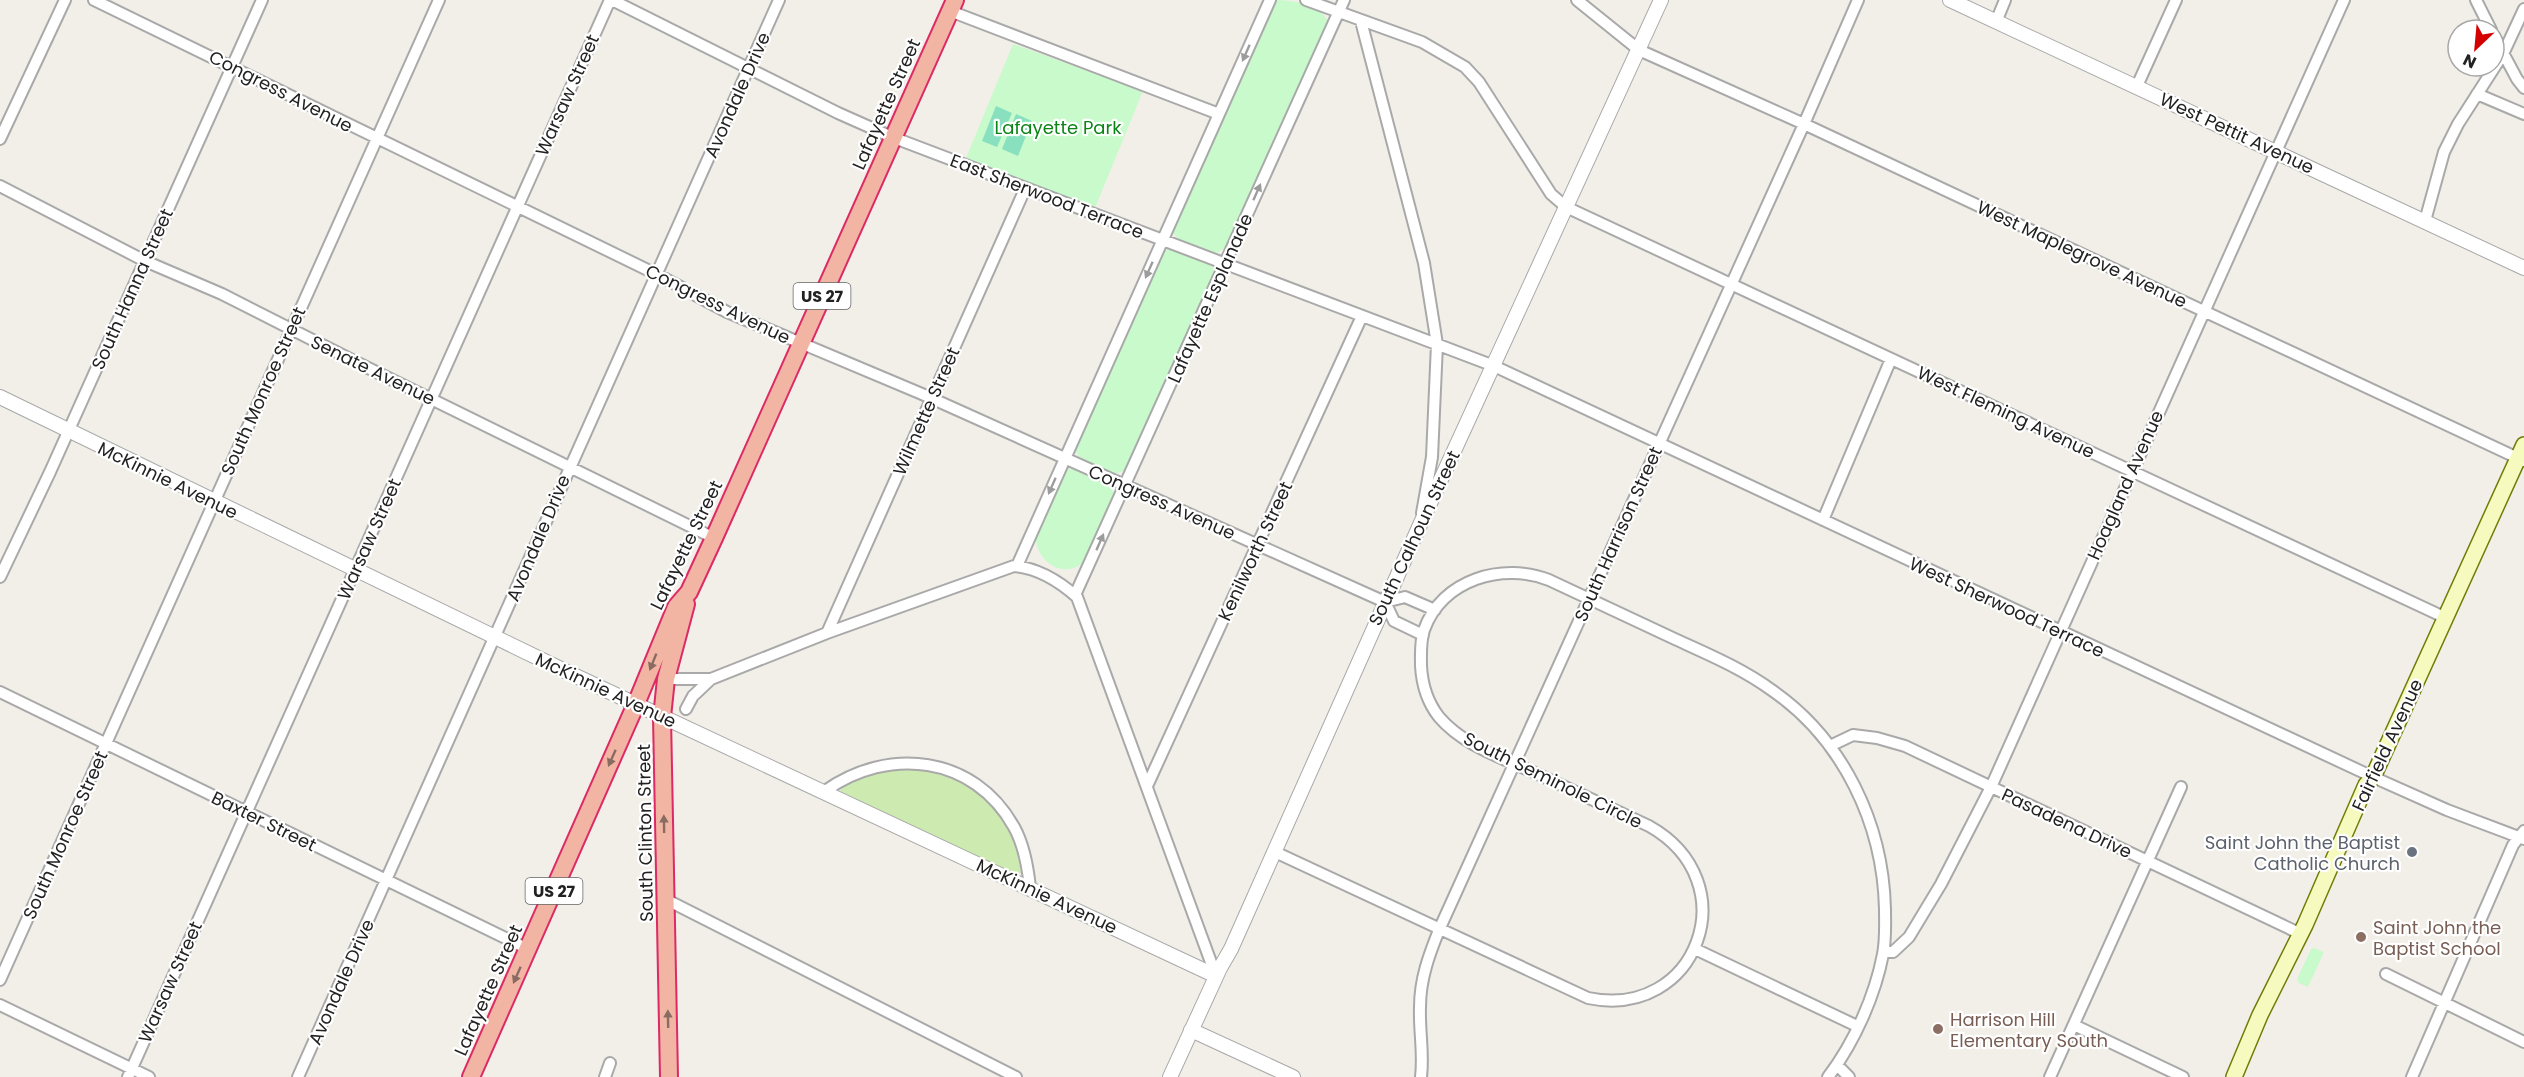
<svg xmlns="http://www.w3.org/2000/svg" width="2524" height="1077" viewBox="0 0 2524 1077" font-family="Poppins,sans-serif">
	<rect width="100%" height="100%" fill="#f2efe9"/>
	<path fill="#cdebb0" d="M902,769c65,2 110,38 119,104l-5,3 -176,-85c6,-15 46,-21 62,-22z"/>
	<path fill="#c8facc" d="M1276,0c15,0 44,5 51,20v6l-100,221 -11,6 -38,-14 -6,-8 101,-228z
		M1013,44l130,47 -48,117 -129,-50z
		M1171,249l38,15 5,4 1,7 -89,195 -11,4 -35,-15 -6,-11 87,-194 4,-4z
		M1067,469h5l37,17 6,8c-5,14 -22,59 -31,68 -23,20 -52,-5 -48,-30l26,-58z
		M2314,948l10,4 -16,35 -9,-4 -2,-4 14,-30z"/>
	<path fill="#88e0be" d="M996,106l16,7 -15,34 -15,-6z
		M1016,114l16,7 -14,35 -16,-7z"/>
	<g fill="none" stroke-linecap="round" stroke-linejoin="round">
		<defs>
			<path id="minor" d="M94,0l564,275 69,37 195,82 463,208
				M612,0l226,113 54,24 602,229 879,411 74,33 77,29
				M1306,0l116,42 43,25 14,15 72,112 15,13 880,411
				M1577,0l62,50 165,74 720,337
				M2476,0l15,30
				M950,11l269,103
				M1361,21l63,242 13,81 -5,113 -10,56
				M1996,22l9,-22
				M2494,36l23,43 7,9
				M2137,86l39,-86
				M2477,94l47,20
				M0,139l65,-139
				M0,186l145,75 77,33 138,70 354,174
				M2425,221l19,-69 14,-28 45,-70 21,-45
				M1823,520l68,-161
				M1017,566l253,-566
				M0,577l50,-105 212,-472
				M1075,595l269,-595
				M1385,602l20,-5 30,13
				M1385,602l9,19 29,14
				M827,633l198,-444
				M666,679h45l116,-46 187,-67c24,2 45,15 63,31l139,379
				M0,692l528,257
				M686,709l7,-13 18,-17
				M1830,746l23,-11 24,3 28,8 396,188
				M1147,786l215,-470
				M825,791c63,-45 149,-36 189,36 10,18 14,41 16,61
				M1275,852l313,146c109,23 161,-116 61,-172 -39,-18 -78,-36 -116,-54 -33,-15 -70,-27 -94,-55 -11,-14 -17,-33 -18,-51 0,-12 -1,-24 3,-36 18,-51 79,-68 125,-50 43,20 85,40 128,60 33,15 66,29 96,51 70,49 110,132 112,218 0,14 1,30 -2,45 -8,42 -29,89 -55,123
				M665,899l351,178
				M1695,949l162,77
				M1884,952h9l16,-15 32,-53 50,-97 353,-787
				M2386,974l138,68
				M0,980l439,-980
				M0,1005l149,72
				M2074,1025l109,52
				M1837,1065l12,12
				M128,1077l482,-1077
				M298,1077l481,-1077
				M605,1077l5,-14
				M1421,1077c3,-24 -2,-46 -1,-70 0,-28 9,-52 19,-77l365,-806 54,-124
				M2050,1077l131,-290
				M2412,1077l101,-232 11,-14"/>
			<path id="tertiary" d="M1950,0l574,268
				M0,397l565,274 651,305
				M1191,1030l102,47
				M1170,1077l50,-109 11,-19 189,-424 241,-525"/>
			<path id="secondary" d="M2234,1077l26,-62 45,-90 61,-140 7,-8 151,-332"/>
			<path id="trunk" d="M471,1077l165,-373 40,-97 13,-15 25,-54 241,-538
				M669,1077l-7,-360 4,-38 20,-75"/>
		</defs>
		<use href="#minor" stroke="#a9a9a9" stroke-width="14"/>
		<use href="#tertiary" stroke="#a9a9a9" stroke-width="16"/>
		<use href="#secondary" stroke="#707d05" stroke-width="18"/>
		<use href="#trunk" stroke="#dc2a67" stroke-width="20"/>
		<use href="#minor" stroke="#fff" stroke-width="10"/>
		<use href="#tertiary" stroke="#fff" stroke-width="14"/>
		<use href="#secondary" stroke="#f7fabf" stroke-width="15"/>
		<use href="#trunk" stroke="#f2b4a3" stroke-width="16"/>
	</g>
	<defs><path id="oneway-solid" d="M-6-.8H1V-3.2L6.5 0L1 3.2V.8H-6Z" transform="scale(1.5)"/></defs>
	<g fill="#9c9c9c">
		<use href="#oneway-solid" transform="translate(1246 53) rotate(114)"/>
		<use href="#oneway-solid" transform="translate(1257 192) rotate(-66)"/>
		<use href="#oneway-solid" transform="translate(1149 270) rotate(114)"/>
		<use href="#oneway-solid" transform="translate(1052 486) rotate(114)"/>
		<use href="#oneway-solid" transform="translate(1100 542) rotate(-66)"/>
	</g>
	<g fill="#8a6b62">
		<use href="#oneway-solid" transform="translate(653 662) rotate(112)"/>
		<use href="#oneway-solid" transform="translate(612 758) rotate(114)"/>
		<use href="#oneway-solid" transform="translate(664 824) rotate(-91)"/>
		<use href="#oneway-solid" transform="translate(517 975) rotate(114)"/>
		<use href="#oneway-solid" transform="translate(668 1019) rotate(-91)"/>
	</g>
	<circle fill="#6b7280" stroke="#fff" stroke-width="2" cx="2412" cy="852" r="6"/>
	<g fill="#8d6e63" stroke="#fff" stroke-width="2">
		<circle cx="2361" cy="937" r="6"/>
		<circle cx="1938" cy="1029" r="6"/>
	</g>
	<g text-anchor="middle" dominant-baseline="central" stroke-width="4.5" stroke-linejoin="round" paint-order="stroke">
		<g fill="#fff" stroke="#646464" stroke-width="1.5">
			<rect x="793.5" y="283" width="57" height="26" rx="4.5"/>
			<rect x="525.5" y="878" width="57" height="26" rx="4.5"/>
		</g>
		<g font-size="16" font-weight="bold" fill="#222">
			<text x="822" y="296">US 27</text>
			<text x="554" y="891">US 27</text>
		</g>
		<g font-size="18" fill="#222" stroke="#fff">
			<text transform="translate(281 91) rotate(27)">Congress Avenue</text>
			<text transform="translate(567 95) rotate(-66)">Warsaw Street</text>
			<text transform="translate(737 95) rotate(-66)">Avondale Drive</text>
			<text transform="translate(886 104) rotate(-66)">Lafayette Street</text>
			<text transform="translate(2237 133) rotate(25)">West Pettit Avenue</text>
			<text transform="translate(1047 196) rotate(21)">East Sherwood Terrace</text>
			<text transform="translate(2082 254) rotate(25)">West Maplegrove Avenue</text>
			<text transform="translate(132 289) rotate(-66)">South Hanna Street</text>
			<text transform="translate(1210 298) rotate(-66)">Lafayette Esplanade</text>
			<text transform="translate(718 304) rotate(26)">Congress Avenue</text>
			<text transform="translate(373 370) rotate(26)">Senate Avenue</text>
			<text transform="translate(263 391) rotate(-66)">South Monroe Street</text>
			<text transform="translate(926 411) rotate(-66)">Wilmette Street</text>
			<text transform="translate(2006 412) rotate(25)">West Fleming Avenue</text>
			<text transform="translate(168 480) rotate(26)">McKinnie Avenue</text>
			<text transform="translate(2125 485) rotate(-66)">Hoagland Avenue</text>
			<text transform="translate(1162 502) rotate(24)">Congress Avenue</text>
			<text transform="translate(1618 534) rotate(-66)">South Harrison Street</text>
			<text transform="translate(538 538) rotate(-67)">Avondale Drive</text>
			<text transform="translate(1414 538) rotate(-65)">South Calhoun Street</text>
			<text transform="translate(369 539) rotate(-66)">Warsaw Street</text>
			<text transform="translate(686 545) rotate(-64)">Lafayette Street</text>
			<text transform="translate(1255 551) rotate(-65)">Kenilworth Street</text>
			<text transform="translate(2007 607) rotate(25)">West Sherwood Terrace</text>
			<text transform="translate(606 690) rotate(25)">McKinnie Avenue</text>
			<text transform="translate(2387 745) rotate(-65)">Fairfield Avenue</text>
			<text transform="translate(1553 780) rotate(26)">South Seminole Circle</text>
			<text transform="translate(264 821) rotate(26)">Baxter Street</text>
			<text transform="translate(2067 823) rotate(25)">Pasadena Drive</text>
			<text transform="translate(645 833) rotate(-91)">South Clinton Street</text>
			<text transform="translate(65 835) rotate(-66)">South Monroe Street</text>
			<text transform="translate(1047 896) rotate(25)">McKinnie Avenue</text>
			<text transform="translate(170 982) rotate(-66)">Warsaw Street</text>
			<text transform="translate(341 982) rotate(-66)">Avondale Drive</text>
			<text transform="translate(488 990) rotate(-66)">Lafayette Street</text>
		</g>
		<g font-size="18" fill="#0c8416" stroke="#fff">
			<text x="1058" y="127">Lafayette Park</text>
		</g>
		<g font-size="18" fill="#5b616d" stroke="#fff" text-anchor="end">
			<text x="2400" y="842">Saint John the Baptist<tspan x="2400" dy="21">Catholic Church</tspan></text>
		</g>
		<g font-size="18" fill="#785e54" stroke="#fff" text-anchor="start">
			<text x="2373" y="927">Saint John the<tspan x="2373" dy="21">Baptist School</tspan></text>
			<text x="1950" y="1019">Harrison Hill<tspan x="1950" dy="21">Elementary South</tspan></text>
		</g>
	</g>
	<g transform="translate(2476 48) rotate(206)"><circle r="28" fill="#ffffff" stroke="#a7a7a7" stroke-width="1.5"/>
	<path d="M0-4.5L10 22L0 15L-10 22Z" fill="#d40000"/>
	<text y="-9" font-size="16" font-weight="bold" text-anchor="middle" fill="#222222">N</text>
	</g>
</svg>
